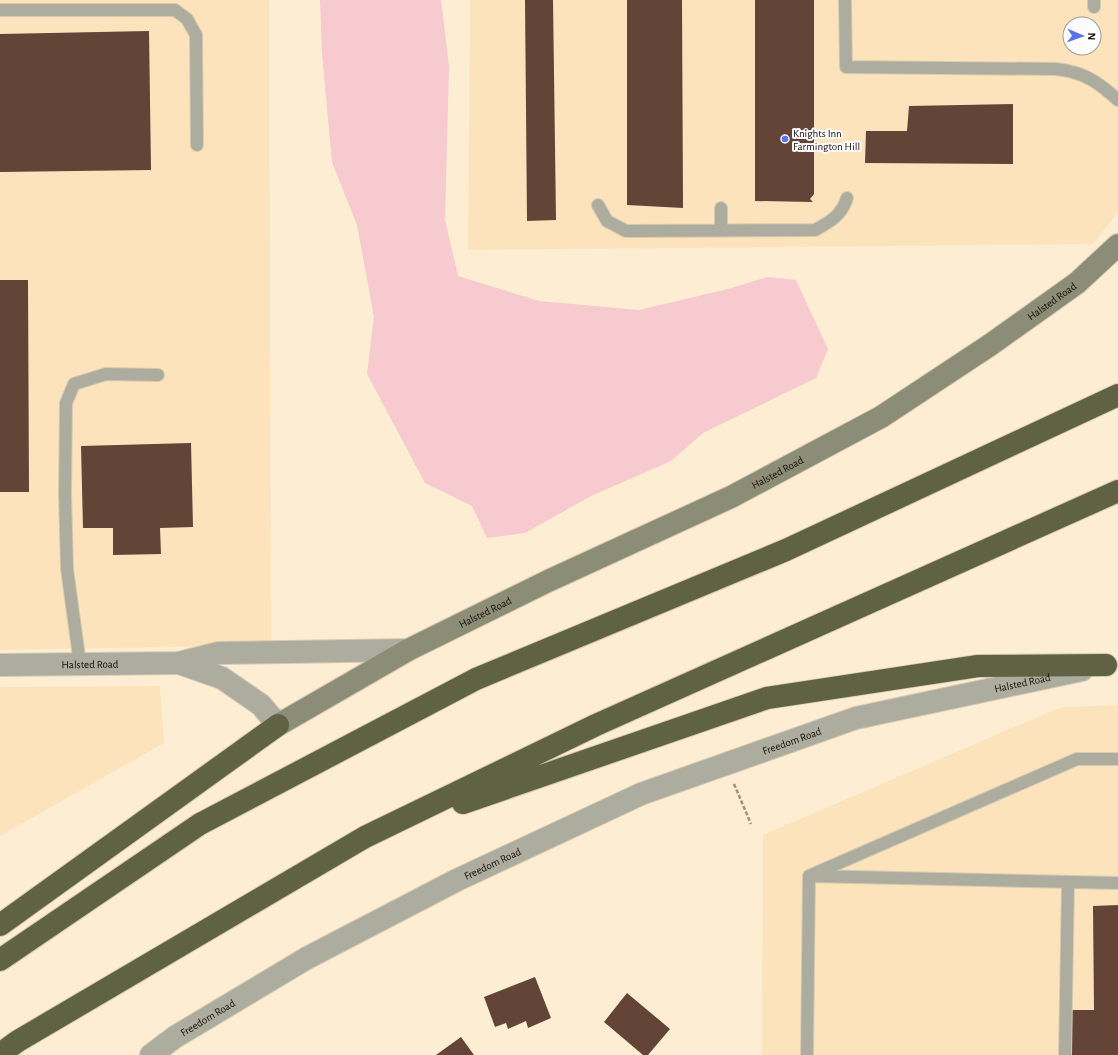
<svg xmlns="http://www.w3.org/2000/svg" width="1118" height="1055" viewBox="0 0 1118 1055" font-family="'Alegreya Sans',sans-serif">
	<rect width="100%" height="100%" fill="#fdedd3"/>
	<path fill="#fce3bc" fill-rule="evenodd" d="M0,0h269l2,645 -271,5z
		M470,0h648v212l-25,32 -625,6zM1070,24h24v24h-24z
		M160,686l4,57 -164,93v-149z
		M1118,705v350h-356l1,-220 289,-124 12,-4z"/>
	<path fill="#f6cace" d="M320,0h121l8,66 -4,154 13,56 81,25 100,9 89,-21 39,-12 29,3 32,69 -12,29 -113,55 -32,28 -80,35 -66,37 -38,5 -15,-32 -47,-23 -58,-109 7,-57 -17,-92 -25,-63 -10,-109z"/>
	<path fill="#634436" d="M525,0h28l3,220 -29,1z
		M627,0h55l1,208 -56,-3z
		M755,0h59v194l-4,5 3,3 -58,-1z
		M149,31l2,139 -151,2v-138z
		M1013,104v60l-148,-1 1,-32h41l2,-25z
		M0,280h28l1,212h-29z
		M191,443l2,84 -33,1 1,26 -48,1v-27h-30l-2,-82z
		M1118,905v150h-46l-1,-45h23l-1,-104z
		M535,977l16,41 -23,10 -2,-7 -18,8 -2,-6 -11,4 -11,-30z
		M627,993l43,36 -22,26h-5l-39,-33z
		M461,1037l13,18h-38z"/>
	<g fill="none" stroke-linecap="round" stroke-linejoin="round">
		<defs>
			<path id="service" d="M845,0l1,67 210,2c28,3 42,13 62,31
				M1094,7v-7
				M0,10h175l12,9 9,16 1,110
				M598,205l9,16 19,10 189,-1c15,-8 27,-15 32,-32
				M721,208v22
				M80,664l-13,-95 -2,-75 1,-91 8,-19 32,-10 52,1
				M1118,759h-41l-268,117 309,7
				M807,1055l2,-179
				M1065,1055l3,-172"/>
			<g id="tertiary">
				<path d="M179,663l43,15 39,27 17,20"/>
				<path id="s1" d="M0,665l179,-2 40,-10 189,-3"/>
				<path id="s2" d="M151,1055l24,-18 132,-79 150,-78 184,-86 215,-76 226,-48"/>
			</g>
			<g id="secondary">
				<path id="s3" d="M278,725l130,-75 140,-69 183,-84 150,-80 109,-72 87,-62 41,-38"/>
			</g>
			<path id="motorway" d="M463,803l304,-105 211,-32 128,-1
				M0,925l278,-200
				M0,960l200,-136 276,-145 310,-129 332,-155
				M0,1054l18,-13 347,-204 231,-112 522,-234"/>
		</defs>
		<use href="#service" stroke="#d8c9b2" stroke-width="14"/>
		<use href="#tertiary" stroke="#d8c9b2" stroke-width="24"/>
		<use href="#secondary" stroke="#d8c9b2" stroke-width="24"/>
		<use href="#motorway" stroke="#d8c9b2" stroke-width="24"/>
		<path stroke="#9e927e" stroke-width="2.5" stroke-dasharray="4 2" stroke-linecap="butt" d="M734,784l17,40"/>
		<use href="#service" stroke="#acad9e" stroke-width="12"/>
		<use href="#tertiary" stroke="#acad9e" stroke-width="22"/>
		<use href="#secondary" stroke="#8b8d77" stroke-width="22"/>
		<use href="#motorway" stroke="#606343" stroke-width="22"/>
	</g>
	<circle fill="#5a73e9" stroke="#fcfcfc" stroke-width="1.5" cx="785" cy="139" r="4"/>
	<g text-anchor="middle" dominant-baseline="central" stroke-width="4" stroke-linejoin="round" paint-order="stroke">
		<g font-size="11" fill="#150e04" stroke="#fcfcfc" text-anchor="start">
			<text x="793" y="133">Knights Inn<tspan x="793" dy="13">Farmington Hill</tspan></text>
		</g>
		<g font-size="11" fill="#150e04" stroke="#fcfcfc">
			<text stroke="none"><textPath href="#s3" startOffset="884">Halsted Road</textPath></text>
			<text stroke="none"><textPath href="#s3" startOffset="560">Halsted Road</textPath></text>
			<text stroke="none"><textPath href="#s3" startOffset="236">Halsted Road</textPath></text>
			<text stroke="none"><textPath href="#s1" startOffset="90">Halsted Road</textPath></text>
			<text stroke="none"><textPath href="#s2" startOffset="954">Halsted Road</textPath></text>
			<text stroke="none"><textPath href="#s2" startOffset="716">Freedom Road</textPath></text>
			<text stroke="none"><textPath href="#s2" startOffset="392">Freedom Road</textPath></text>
			<text stroke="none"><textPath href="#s2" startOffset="68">Freedom Road</textPath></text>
		</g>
	</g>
	<g transform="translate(1082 36) rotate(92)"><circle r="19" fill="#fcfcfc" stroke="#a09d99"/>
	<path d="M0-3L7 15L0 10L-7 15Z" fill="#5a73e9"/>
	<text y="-6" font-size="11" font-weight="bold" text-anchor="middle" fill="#150e04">N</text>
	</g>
</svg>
